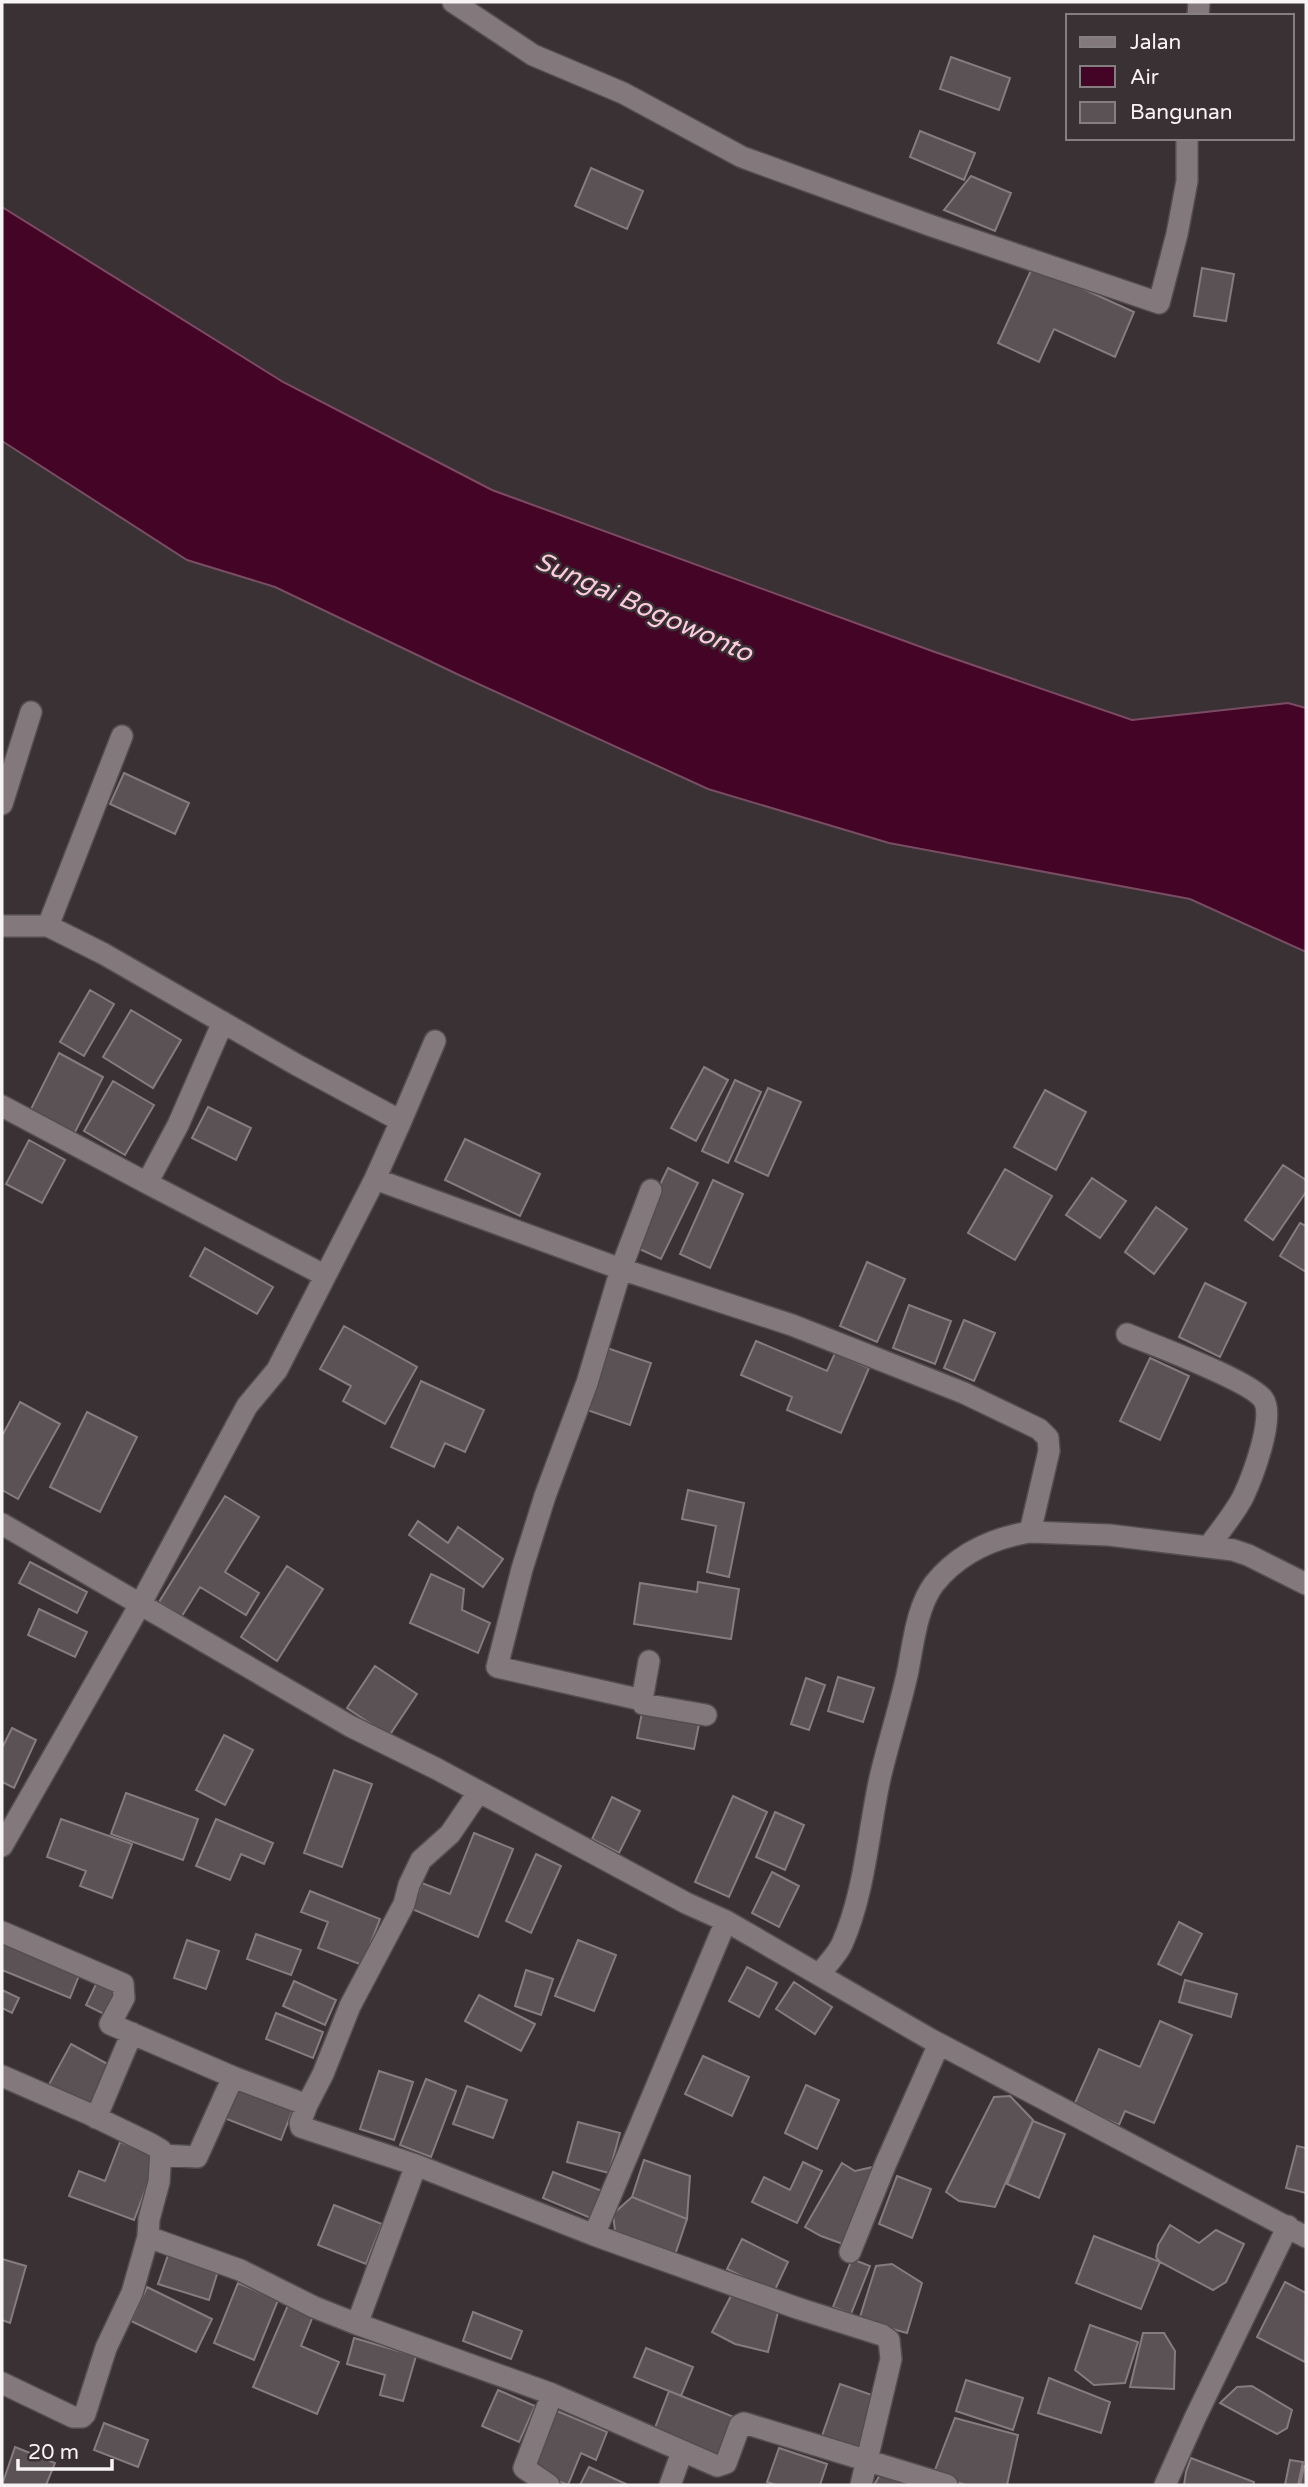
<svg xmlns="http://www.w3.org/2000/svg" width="1308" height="2487" viewBox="0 0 1308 2487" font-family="'Varela Round',sans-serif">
	<rect width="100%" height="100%" fill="#393134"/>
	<path fill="#440425" stroke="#7a4c63" stroke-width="2" d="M2,207l281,175 209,108 440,161 200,69 156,-17 18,5v244l-116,-53 -301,-56 -181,-54 -249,-114 -184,-88 -88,-27 -185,-119z"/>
	<path fill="#5b5255" stroke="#867c7f" stroke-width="2" d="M951,57l59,21 -11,32 -59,-21z
		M920,131l55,22 -11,27 -54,-23z
		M591,168l52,23 -16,38 -52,-23z
		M971,176l40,17 -16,38 -51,-21z
		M1033,266l101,46 -19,45 -61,-28 -15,33 -41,-19z
		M1202,268l32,6 -8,47 -32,-5z
		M124,773l65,30 -14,31 -65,-30z
		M90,990l24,14 -30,52 -24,-14z
		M131,1010l50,30 -28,48 -50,-31z
		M59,1053l44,24 -30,59 -44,-23z
		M704,1067l24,13 -32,61 -25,-13z
		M735,1080l26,12 -33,71 -26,-12z
		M113,1081l41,24 -29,50 -41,-24z
		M768,1088l33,14 -33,74 -33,-15z
		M1045,1090l41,22 -30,58 -42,-23z
		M208,1107l43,21 -15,32 -44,-22z
		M465,1139l75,35 -20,42 -75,-36z
		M29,1140l36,20 -23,43 -36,-19z
		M1283,1165l23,15v12l-33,48 -28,-20z
		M668,1168l30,15 -37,76 -30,-14z
		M1005,1169l47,27 -37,64 -47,-27z
		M1092,1178l34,23 -26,37 -34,-23z
		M713,1180l30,14 -33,74 -30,-14z
		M1156,1207l31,22 -33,45 -29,-22z
		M1300,1223l6,3v46l-26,-16z
		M205,1248l68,39 -16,27 -67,-38z
		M867,1262l38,17 -28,63 -37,-16z
		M1205,1283l41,20 -26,54 -41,-20z
		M909,1305l42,16 -16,43 -42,-16z
		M964,1320l31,13 -21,48 -30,-13z
		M344,1326l73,41 -32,57 -42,-23 8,-15 -31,-17z
		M756,1341l71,30 8,-18 34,15 -28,65 -54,-23 5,-13 -51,-22z
		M607,1348l44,15 -21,62 -43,-15z
		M1150,1358l39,18 -29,64 -40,-19z
		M421,1381l63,29 -19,42 -20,-9 -11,24 -43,-20z
		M20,1402l40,22 -42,75 -16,-9v-54z
		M87,1412l50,25 -37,75 -50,-25z
		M688,1490l56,13 -15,74 -22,-5 9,-46 -34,-7z
		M225,1496l34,21 -34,55 34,21 -13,22 -46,-28 -18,29 -23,-14z
		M418,1521l30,22 10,-16 45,32 -20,28 -74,-52z
		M30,1562l57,30 -10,21 -58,-30z
		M287,1566l36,23 -46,72 -36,-24z
		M431,1574l33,15 -2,21 28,13 -12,30 -68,-30z
		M698,1582l41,7 -8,50 -97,-15 6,-41 57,9z
		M39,1609l48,23 -12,25 -47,-22z
		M375,1666l42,28 -28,42 -42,-28z
		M838,1677l36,11 -11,34 -35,-11z
		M806,1678l19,7 -16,45 -18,-6z
		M643,1707l57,12 -6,30 -57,-11z
		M12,1728l24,12 -22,48 -12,-6v-34z
		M224,1735l29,15 -28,55 -29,-15z
		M334,1770l38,14 -30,83 -38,-14z
		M126,1793l72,26 -15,41 -72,-26z
		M733,1796l34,16 -38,85 -34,-15z
		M612,1797l28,14 -21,42 -27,-14z
		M775,1812l29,13 -19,45 -29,-13z
		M61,1819l71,25 -20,54 -32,-12 6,-15 -39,-14z
		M216,1819l57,24 -9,21 -23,-10 -11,26 -34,-14z
		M474,1833l39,16 -35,88 -66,-28 10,-26 28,11z
		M536,1854l25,12 -30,67 -25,-12z
		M772,1872l27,14 -20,41 -27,-14z
		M310,1891l70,28 -18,46 -44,-17 10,-26 -27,-10z
		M1179,1922l23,12 -21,41 -23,-11z
		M256,1934l45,16 -10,25 -44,-16z
		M187,1940l32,11 -13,38 -32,-11z
		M578,1940l38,15 -22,56 -39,-15z
		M2,1941l78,32 -10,25 -68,-28z
		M747,1967l30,16 -18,34 -30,-16z
		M526,1970l27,9 -12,36 -26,-9z
		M99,1978l21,10 -14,27 -20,-10z
		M1185,1980l52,14 -6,23 -52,-15z
		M294,1981l42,19 -11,25 -42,-19z
		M794,1982l38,25 -17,27 -39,-25z
		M2,1990l17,8 -7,15 -10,-5z
		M479,1995l56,29 -14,27 -56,-30z
		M276,2013l47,19 -10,26 -47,-19z
		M1160,2021l32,14 -38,88 -29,-12 -6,14 -45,-20 25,-56 41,18z
		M71,2044l42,23 -24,44 -42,-23z
		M703,2056l46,21 -17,39 -47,-22z
		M379,2071l34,11 -19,58 -34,-11z
		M426,2079l30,12 -25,66 -31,-12z
		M806,2085l33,15 -22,49 -32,-16z
		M467,2086l40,14 -14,38 -40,-14z
		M235,2087l58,22 -12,31 -57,-22z
		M1010,2096l23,24 -38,87 -36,-6 -13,-9 48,-95z
		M1033,2121l32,13 -26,64 -32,-14z
		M578,2122l42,11 -11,40 -42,-11z
		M120,2142l38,14 -24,64 -65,-24 10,-25 26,10z
		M1297,2146l9,2v45l-20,-5z
		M644,2160l46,16 -3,43 -55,-22z
		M803,2162l19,9 -25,52 -45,-21 12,-25 26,13z
		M842,2163l13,8 18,-4 5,9 -27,71 -30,-11 -16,-9z
		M553,2172l52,20 -12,27 -50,-21z
		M897,2176l34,13 -19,49 -33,-14z
		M632,2197l55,22 -12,36 -60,-24 -2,-17z
		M334,2205l48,19 -16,40 -48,-19z
		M1170,2225l29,18 17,-13 28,14 -18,38 -13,8 -53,-28 -4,-5 2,-12z
		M1094,2236l66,26 -19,47 -65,-26z
		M742,2239l46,23 -14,30 -47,-23z
		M168,2255l50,16 -9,29 -51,-16z
		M2,2259l24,7 -16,57 -8,-3z
		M852,2259l18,7 -19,48 -18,-7z
		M892,2264l30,19 -15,50 -48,-13 17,-54z
		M1285,2282l21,11 -1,69 -48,-25z
		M238,2283l40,17 -24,60 -40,-17z
		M147,2287l65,32 -16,33 -65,-31z
		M732,2294l48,10 -12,48 -33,-8 -23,-12z
		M288,2305l25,11 -12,30 38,16 -22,52 -64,-27z
		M473,2312l49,19 -11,28 -48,-18z
		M1090,2325l48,17 -13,41 -31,2 -19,-15z
		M1143,2333h21l11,18 -1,38 -44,-2z
		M354,2338l62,18 -13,45 -23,-6 5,-20 -38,-11z
		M646,2348l47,19 -12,29 -47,-19z
		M1049,2378l61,24 -9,31 -63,-20z
		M966,2380l57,18 -10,32 -57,-19z
		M840,2384l38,13 -18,52 -38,-13z
		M1252,2386l40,24 -5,18 -10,6 -57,-31 17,-16z
		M498,2390l37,16 -16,36 -37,-16z
		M669,2391l65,26 -16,42 -65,-26z
		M557,2411l50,21 -11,28 -15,-7 -13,32 -35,-14z
		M955,2418l63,17 -11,50h-41l-33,-10z
		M104,2423l44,17 -10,27 -44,-17z
		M15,2447l40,16 -9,22h-44z
		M779,2448l48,16 -7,21h-44l-9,-3z
		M1191,2458l63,24 -1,3h-69l2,-13z
		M1290,2460l13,2 -5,23h-13z
		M1304,2466l2,1v18h-6z
		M589,2467l39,18h-48z
		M884,2468l54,17h-64z"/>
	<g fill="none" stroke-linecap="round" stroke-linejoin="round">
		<defs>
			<path id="minor" d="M453,2l80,53 90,38 119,64 190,69 227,77 18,-69 10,-53v-43
				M1198,16l1,-14
				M2,804l29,-92
				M2,926h46l56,28 193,111 104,56 -26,58 -98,191 -30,36 -106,197 -139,243
				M48,926l74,-190
				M223,1022l-45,103 -31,58 177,92
				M2,1106l145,77
				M401,1121l34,-80
				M375,1179l246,90 171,56 172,68 75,36 9,9 1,13 -19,81c-37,6 -72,22 -96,52 -18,24 -21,63 -27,91 -8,35 -19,69 -27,103 -12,55 -15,114 -38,166 -5,11 -15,20 -22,30
				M651,1190l-30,79 -34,114 -42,113 -23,73 -25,98 145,33 1,4 63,11
				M1127,1334c26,11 122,46 136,65 13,17 -11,79 -20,98 -9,17 -23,34 -34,49
				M2,1524l348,202 87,43 249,134 40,18 204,118 376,198
				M1030,1532l79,3 124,15 15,5 58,29
				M642,1700l7,-39
				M478,1793l-28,41 -29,26 -12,25 -5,19 -54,102 -27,68 -16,31 -7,18 1,4 115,38 178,70 203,73 85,27 7,5 2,19 -30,126
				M2,1932l121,52 1,14 -14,26 123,53 74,28
				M2,2076l85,37 64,31 10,6 -2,32 -10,37 -1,18 -16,56 -26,55 -21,66 -3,3h-9l-71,-34
				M96,2118l36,-85
				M162,2155l35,2 36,-80
				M594,2235l132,-314
				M148,2237l92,33 74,37 43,17 195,70 165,72 9,-3 14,-38 4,-2 203,62
				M850,2252l36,-89 53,-119
				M357,2324l59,-159
				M549,2485l-25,-17 28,-74
				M670,2485l12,-33
				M1165,2485l30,-67 93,-192"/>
		</defs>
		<use href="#minor" stroke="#544d50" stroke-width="24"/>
		<use href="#minor" stroke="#83797d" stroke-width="21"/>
	</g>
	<g text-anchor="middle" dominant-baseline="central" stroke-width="5" stroke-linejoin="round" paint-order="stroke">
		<g font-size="26" font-style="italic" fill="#ffccde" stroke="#393134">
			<text transform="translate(644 607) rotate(24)">Sungai Bogowonto</text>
		</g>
	</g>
	<rect width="1308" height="2487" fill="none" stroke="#f8f3f5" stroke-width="7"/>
	<rect x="1066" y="14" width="228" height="126" fill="#393134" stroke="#857f81" stroke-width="2"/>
	<rect x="1080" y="37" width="35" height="10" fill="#83797d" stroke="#857f81" stroke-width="2"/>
	<text x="1130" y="49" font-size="21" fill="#f8f3f5">Jalan</text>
	<rect x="1080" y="66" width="35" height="21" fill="#440425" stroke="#857f81" stroke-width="2"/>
	<text x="1130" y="84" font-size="21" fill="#f8f3f5">Air</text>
	<rect x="1080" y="102" width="35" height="21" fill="#5b5255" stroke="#857f81" stroke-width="2"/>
	<text x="1130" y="119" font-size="21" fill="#f8f3f5">Bangunan</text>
	<path d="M18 2459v10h94v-10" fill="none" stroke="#f8f3f5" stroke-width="3.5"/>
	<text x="28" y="2459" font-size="21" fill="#f8f3f5" stroke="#393134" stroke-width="5" paint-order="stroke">20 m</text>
</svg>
